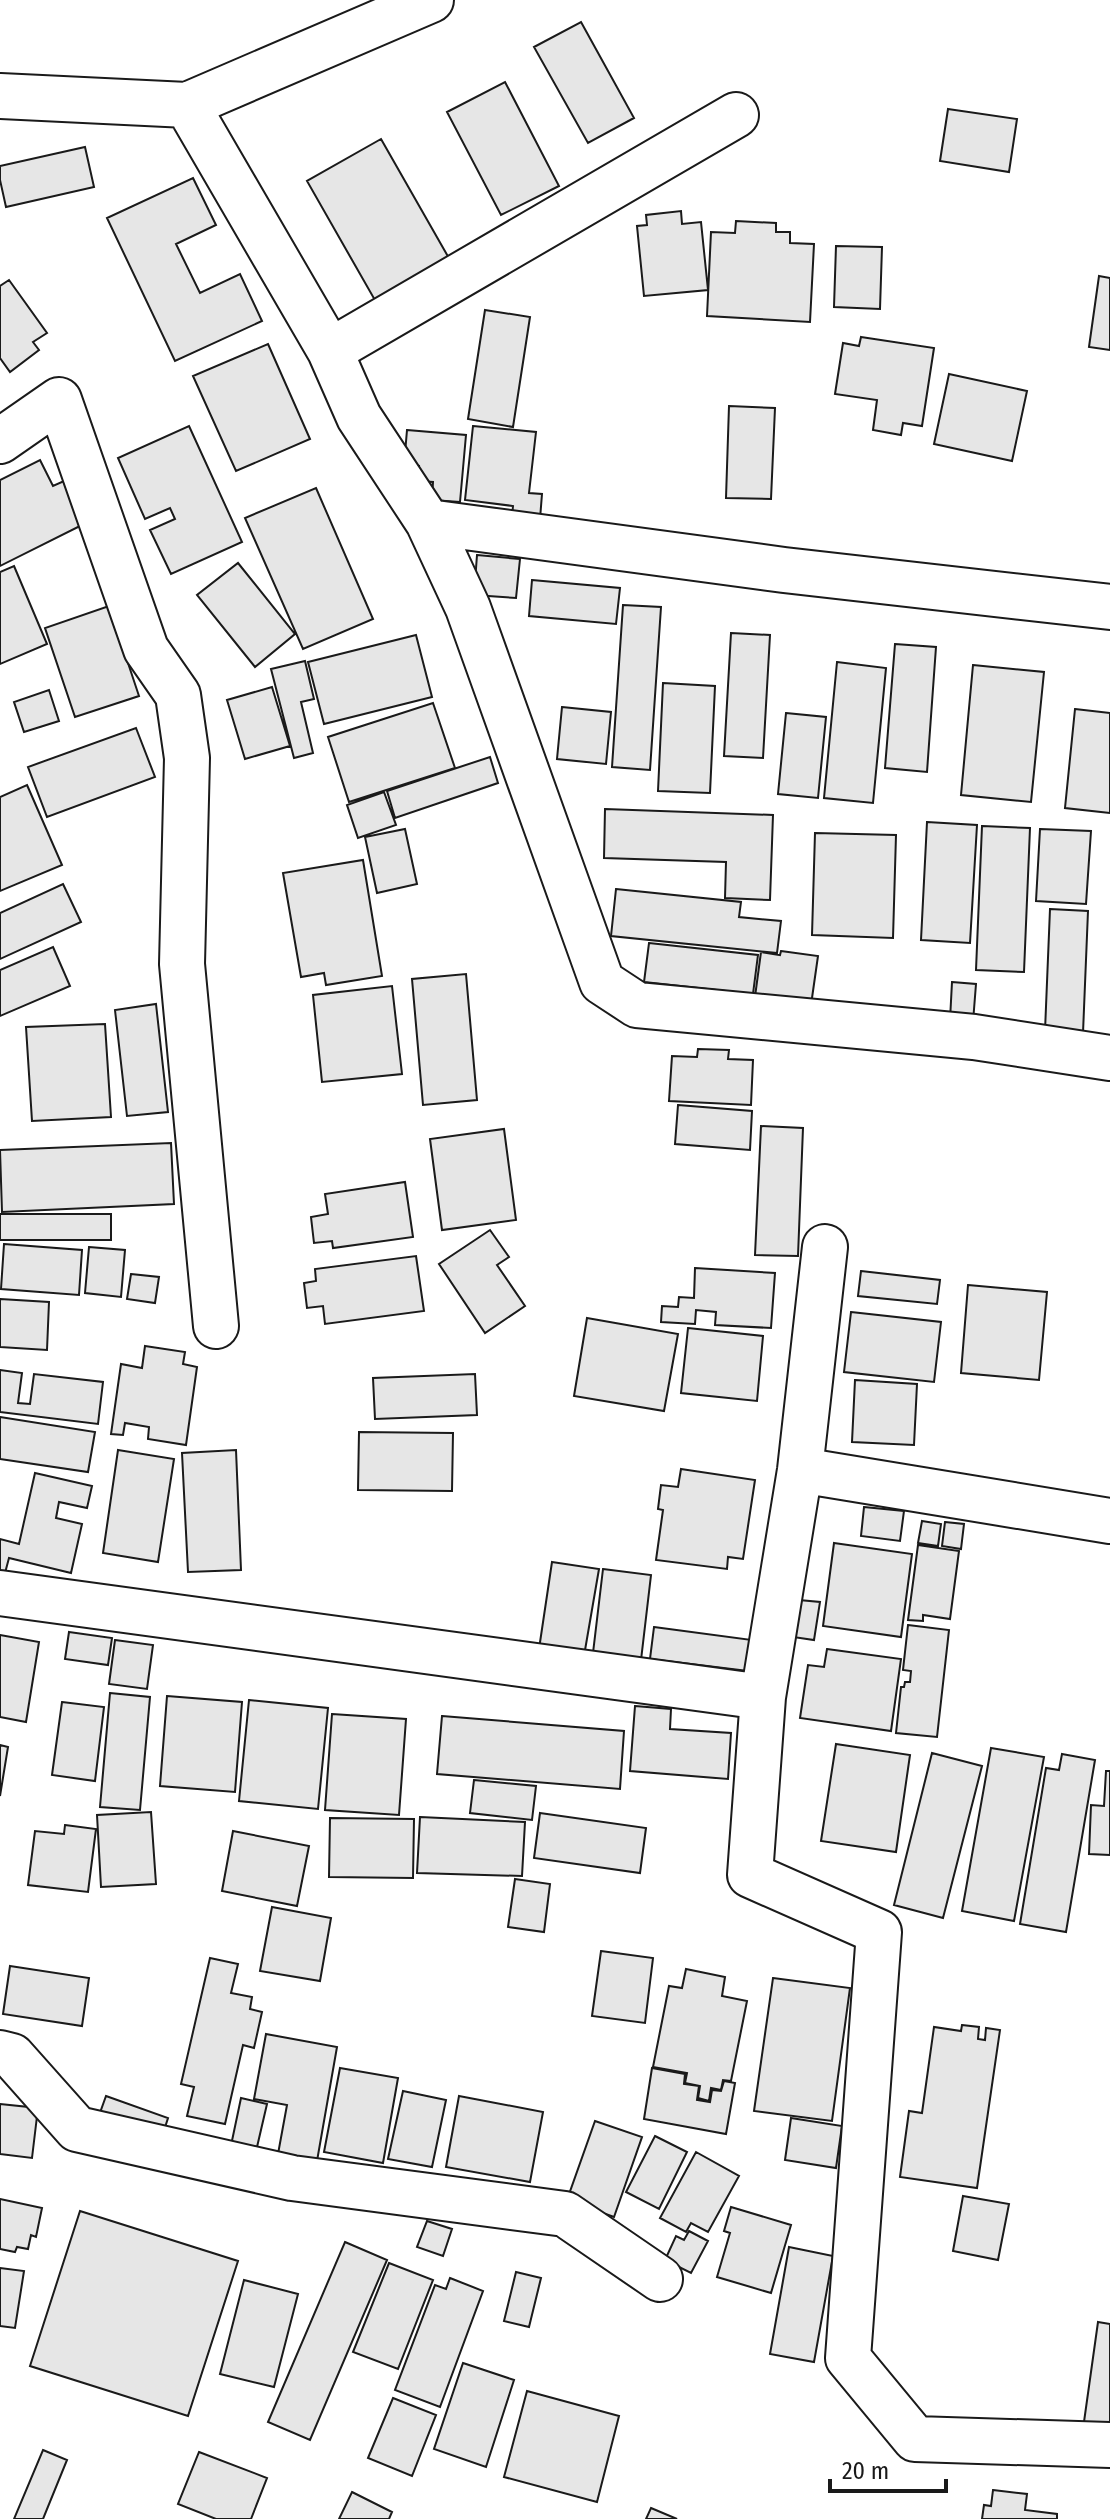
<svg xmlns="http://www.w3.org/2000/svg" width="1110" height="2519" viewBox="0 0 1110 2519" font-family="'Fira Sans Condensed',sans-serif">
	<rect width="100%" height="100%" fill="#fff"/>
	<path fill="#e6e6e6" stroke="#1a1a1a" stroke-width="2" d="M581,22l53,96 -46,25 -54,-96z
		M505,82l54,104 -58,29 -54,-103z
		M948,109l69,10 -8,53 -69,-11z
		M381,139l69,121 -74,42 -69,-121z
		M85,147l9,40 -88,20 -6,-27v-14z
		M193,178l23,47 -40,19 24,49 40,-19 22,47 -87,40 -68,-143z
		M681,211l1,13 19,-2 7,68 -64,6 -7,-70 10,-1 -1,-10z
		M736,221l40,2v9h14v11l24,1 -4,78 -103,-6 4,-84 24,1z
		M836,246l46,1 -2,62 -46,-2z
		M1099,276l11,2v72l-21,-3z
		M9,280l38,53 -14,9 6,8 -29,22 -10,-14v-72z
		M485,310l45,7 -17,110 -45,-8z
		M861,337l73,11 -12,78 -19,-3 -2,12 -28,-5 4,-30 -42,-6 8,-51 16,3z
		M268,344l42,95 -74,32 -43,-95z
		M949,374l78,17 -15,70 -78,-17z
		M729,406l46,2 -4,91 -45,-1z
		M189,426l53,116 -71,32 -21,-44 25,-11 -5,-11 -25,11 -27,-61z
		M473,426l63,6 -7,61 13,1 -2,25 -28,-3 1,-10 -48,-6z
		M407,430l59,5 -6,67 -28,-2 1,-18 -15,-1 1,-15 -15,-1z
		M40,460l13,26 11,-5 22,42 -86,43v-86z
		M316,488l57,131 -70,30 -58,-131z
		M477,555l43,4 -4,39 -42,-3z
		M238,563l57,71 -40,33 -58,-72z
		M14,566l33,78 -47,20v-92z
		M532,580l88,8 -4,36 -87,-8z
		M623,605l38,2 -11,163 -38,-3z
		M109,606l30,90 -64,21 -30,-89z
		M731,633l39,2 -7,123 -39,-2z
		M416,635l16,62 -108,27 -16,-62z
		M895,644l41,3 -9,125 -42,-4z
		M305,661l9,38 -13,3 12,51 -19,5 -23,-89z
		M837,662l49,6 -13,135 -49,-5z
		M973,665l71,7 -13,130 -70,-7z
		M663,683l52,3 -5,107 -52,-2z
		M272,687l18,59 -45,13 -18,-59z
		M49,690l10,31 -35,11 -10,-30z
		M433,703l22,65 -106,34 -21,-65z
		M562,707l49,5 -5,52 -49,-5z
		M1075,709l35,4v100l-45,-5z
		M786,713l40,4 -8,81 -40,-4z
		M136,728l19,49 -108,40 -19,-50z
		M490,757l8,26 -103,35 -8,-27z
		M27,785l35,80 -62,26v-94z
		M384,792l12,33 -38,13 -11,-33z
		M605,809l168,6 -3,85 -45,-2 1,-36 -122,-4z
		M927,822l50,3 -7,118 -49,-3z
		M982,826l48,2 -6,144 -48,-2z
		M405,829l12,55 -40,9 -12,-56z
		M1040,829l51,2 -5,73 -50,-3z
		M815,833l81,2 -3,103 -81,-3z
		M363,860l19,116 -56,9 -2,-12 -23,4 -18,-104z
		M63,884l18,38 -81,37v-46z
		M616,889l125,13 -2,15 42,4 -4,32 -166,-17z
		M1050,909l38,2 -5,122 -38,-2z
		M649,943l109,12 -5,39 -109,-12z
		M53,947l17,39 -70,30v-46z
		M781,951l37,5 -8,56 -56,-8 7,-52 19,3z
		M466,974l11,126 -54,5 -11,-126z
		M952,982l24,2 -3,38 -23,-2z
		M392,986l10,88 -80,8 -9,-87z
		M156,1004l12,108 -41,4 -12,-106z
		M105,1024l6,93 -79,4 -6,-94z
		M698,1049l31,1 -1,9 25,1 -2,45 -82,-4 3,-45 25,1z
		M678,1105l74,6 -2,39 -75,-6z
		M761,1126l42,2 -5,128 -43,-1z
		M504,1129l12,91 -74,10 -12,-91z
		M171,1143l3,61 -172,8 -2,-62z
		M405,1182l8,55 -80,11 -1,-7 -18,2 -3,-26 17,-3 -3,-20z
		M0,1214h111v26h-111z
		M490,1230l19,27 -12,8 28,41 -40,27 -46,-69z
		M4,1244l78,6 -3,45 -78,-6z
		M89,1247l36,3 -4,47 -36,-4z
		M416,1256l8,55 -99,13 -2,-18 -16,2 -3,-25 12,-2 -1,-12z
		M695,1268l80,5 -4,55 -56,-3 1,-13 -20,-2 -1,14 -34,-2 1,-16 16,1 1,-10 15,1z
		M861,1271l79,9 -3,24 -79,-8z
		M131,1274l28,3 -4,26 -28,-4z
		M968,1285l79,7 -8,88 -78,-7z
		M0,1299l49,3 -2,48 -47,-3z
		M851,1312l90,10 -7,60 -90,-10z
		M587,1318l91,16 -14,77 -90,-15z
		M688,1328l75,8 -6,65 -76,-8z
		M145,1346l40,6 -2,12 14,3 -11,78 -38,-6 1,-12 -24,-4 -2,12 -12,-1 10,-70 21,4z
		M0,1370l22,3 -4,30 12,1 4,-30 69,8 -5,42 -98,-12z
		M475,1374l2,41 -102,4 -2,-41z
		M855,1380l62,4 -3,61 -62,-3z
		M0,1417l95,15 -7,40 -88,-13z
		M359,1432l94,1 -1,58 -94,-1z
		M118,1450l56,9 -16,103 -55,-9z
		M236,1450l5,120 -53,2 -6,-119z
		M681,1469l74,11 -12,79 -15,-2 -1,12 -71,-9 7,-50 -5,-1 3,-24 17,2z
		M35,1473l57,13 -5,22 -28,-6 -3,16 26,6 -11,49 -62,-15 -4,15 -5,-1v-33l19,5z
		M864,1507l40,4 -4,30 -39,-5z
		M922,1521l19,3 -3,22 -20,-3z
		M945,1522l19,2 -3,25 -19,-3z
		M834,1543l78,11 -11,83 -78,-11z
		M918,1545l41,6 -9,68 -27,-4v6l-15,-1z
		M552,1562l47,7 -15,87 -45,-7z
		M603,1569l48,6 -10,85 -48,-7z
		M799,1600l21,2 -6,38 -21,-3z
		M908,1625l41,5 -12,107 -41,-4 5,-46h3l1,-5h5l1,-11 -8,-1z
		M654,1627l98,13 -4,31 -98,-12z
		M69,1632l43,6 -4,27 -43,-6z
		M0,1635l39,7 -13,80 -26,-5z
		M115,1640l38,5 -6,44 -38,-5z
		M827,1649l74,10 -10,72 -91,-13 8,-53 16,2z
		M110,1693l40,4 -10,113 -40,-3z
		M167,1696l75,6 -7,90 -75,-6z
		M249,1700l79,8 -10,101 -79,-8z
		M62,1702l42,5 -9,74 -43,-6z
		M635,1706l36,3 -1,20 61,4 -3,46 -98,-8z
		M332,1714l74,5 -7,96 -74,-5z
		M442,1716l182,15 -4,58 -183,-15z
		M836,1744l74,11 -14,97 -75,-11z
		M0,1745l8,2 -8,49z
		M991,1748l53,9 -30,164 -52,-10z
		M932,1753l50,13 -39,152 -49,-13z
		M1062,1754l33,6 -29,172 -46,-8 26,-156 13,2z
		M1106,1771h4v84l-21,-1 2,-49 13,1z
		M474,1780l62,6 -4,34 -62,-7z
		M151,1812l5,72 -55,3 -4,-72z
		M540,1813l106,15 -6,45 -106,-15z
		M420,1817l105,5 -3,54 -105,-3z
		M330,1818l84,1 -1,59 -84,-1z
		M65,1825l31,4 -8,63 -60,-7 7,-54 29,3z
		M233,1831l76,15 -12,60 -75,-15z
		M515,1879l35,5 -6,48 -36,-5z
		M272,1907l59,11 -11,63 -60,-10z
		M601,1951l52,7 -8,65 -53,-7z
		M210,1958l28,6 -7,29 21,4 -2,12 12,3 -8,36 -11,-3 -18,79 -38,-8 7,-29 -13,-3z
		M10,1966l79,12 -7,48 -79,-12z
		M686,1969l39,8 -3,19 25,5 -16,80 -8,-1 -2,10 -10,-2 -2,13 -11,-3 2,-12 -15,-3 2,-10 -34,-6 16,-81 13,2z
		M773,1978l77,10 -18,133 -78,-10z
		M962,2025l17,2 -1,12 7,1 1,-12 14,2 -23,158 -77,-11 9,-66 13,2 12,-86 27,4z
		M266,2034l71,13 -20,114 -39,-7 9,-49 -33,-6z
		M340,2068l58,10 -15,85 -59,-11z
		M652,2068l33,6 -1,10 15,2 -2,14 13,2 2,-12 9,1 3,-10 11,2 -9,51 -82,-15z
		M403,2091l43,9 -14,67 -44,-8z
		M106,2096l62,22 -9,28 -63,-22z
		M459,2096l84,16 -13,70 -84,-15z
		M241,2098l26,6 -13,56 -25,-5z
		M0,2104l38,4 -6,50 -32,-4z
		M791,2118l51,8 -6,42 -51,-8z
		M595,2121l47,16 -28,80 -47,-17z
		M655,2136l32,16 -28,57 -33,-17z
		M696,2152l43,24 -31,56 -17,-9 -5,9 -26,-14z
		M963,2196l46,8 -11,56 -45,-9z
		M0,2199l42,9 -6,29 -5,-2 -3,14 -11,-2 -2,5 -15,-3z
		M731,2207l60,18 -20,68 -54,-16 13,-44 -6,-2z
		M80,2211l158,50 -50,155 -158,-50z
		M427,2221l25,8 -9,27 -26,-9z
		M689,2231l19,10 -17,32 -26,-13 11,-24 8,4z
		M345,2242l42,18 -77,180 -42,-18z
		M789,2247l44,9 -19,106 -44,-8z
		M389,2263l44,17 -35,89 -45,-17z
		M0,2268l24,3 -9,57 -15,-2z
		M516,2272l25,6 -12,49 -25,-6z
		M450,2278l33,13 -43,116 -45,-17 40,-105 11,4z
		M244,2280l54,14 -24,93 -54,-13z
		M1098,2322l12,2v109l-27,-4z
		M463,2363l51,17 -28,87 -52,-18z
		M527,2391l92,25 -22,86 -93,-25z
		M393,2398l43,17 -24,61 -44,-18z
		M43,2450l24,10 -24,59h-29z
		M199,2452l68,26 -16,41h-35l-38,-15z
		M993,2490l34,4 -2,16 32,4v5h-75l2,-14 7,1z
		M352,2492l40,20 -3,7h-50z
		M651,2508l26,11h-31z"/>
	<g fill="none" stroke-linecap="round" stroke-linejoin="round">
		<defs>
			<path id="minor" d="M0,96l187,9 244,-105
				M187,105l143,246 29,66 69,105 40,86 134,374 35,23 337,32 136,21
				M330,351l406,-236
				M0,441l59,-41 87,249 32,46 9,63 -5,206 34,362
				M428,522l356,48 326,37
				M825,1247l-25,223 -37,227 -13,178 129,57 -31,426 67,81 195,6
				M800,1470l310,51
				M0,1593l763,104
				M0,2053l12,3 65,73 215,49 273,36 95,65"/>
		</defs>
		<use href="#minor" stroke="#1a1a1a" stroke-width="48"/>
		<use href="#minor" stroke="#fff" stroke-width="44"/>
	</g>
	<path d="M830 2479v12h116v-12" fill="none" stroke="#1a1a1a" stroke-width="4"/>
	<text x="842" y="2479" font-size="24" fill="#1a1a1a" stroke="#ffffff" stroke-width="6" paint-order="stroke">20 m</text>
</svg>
